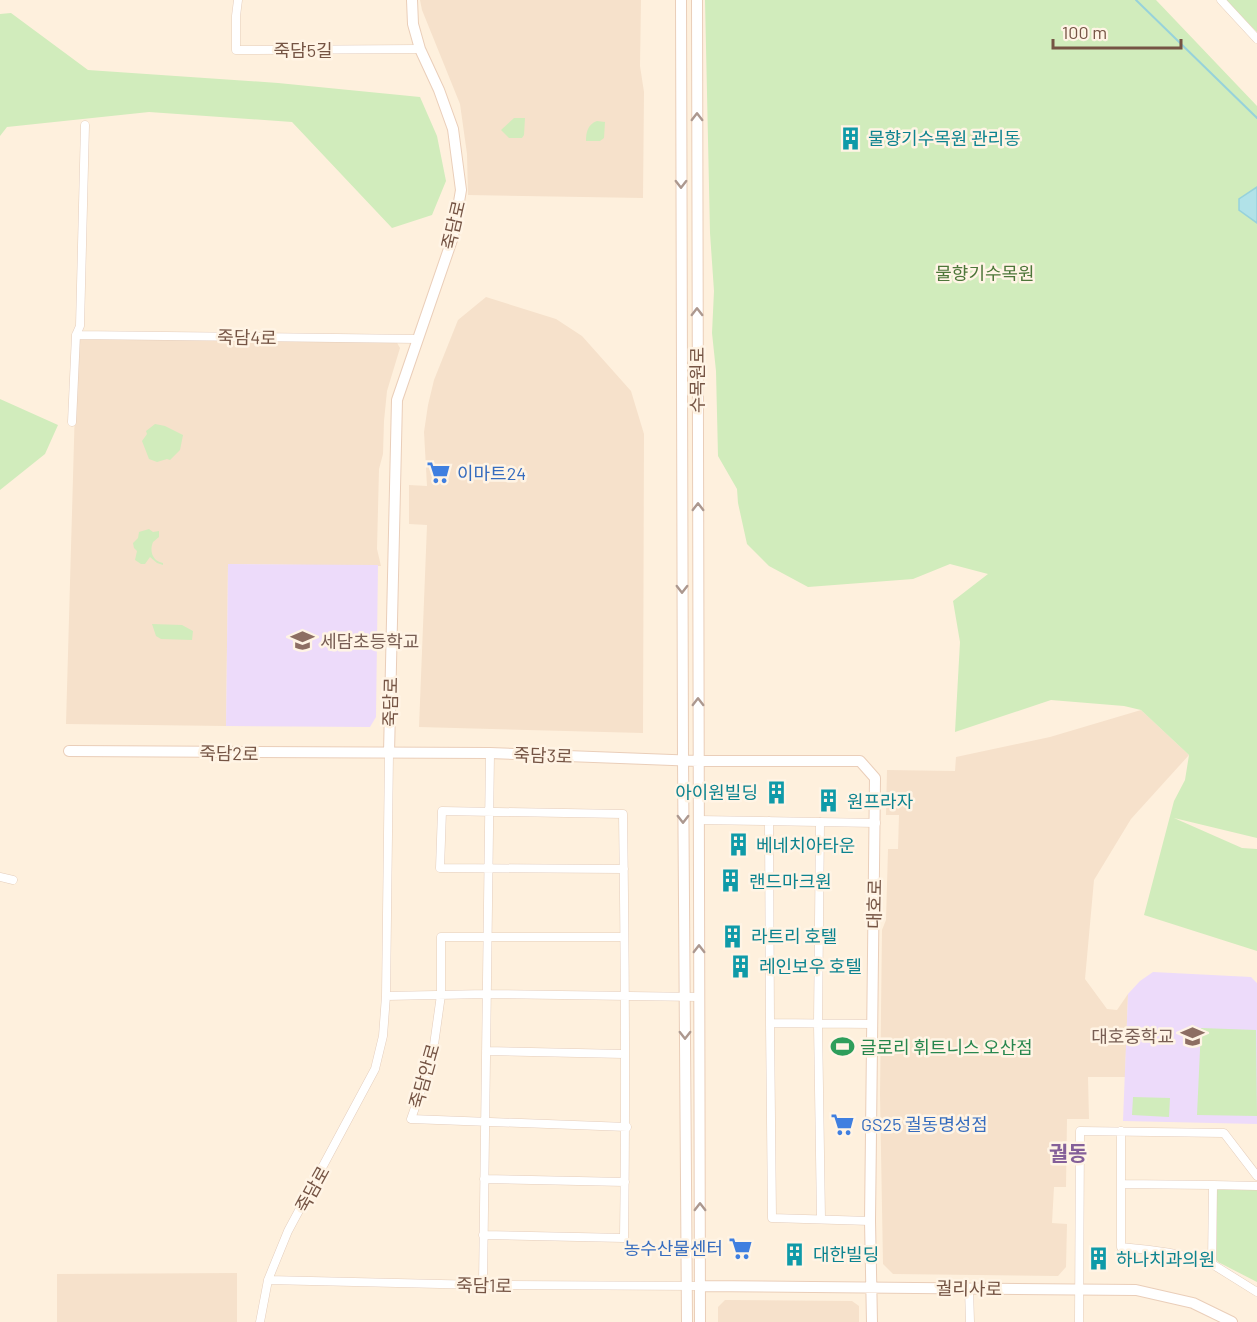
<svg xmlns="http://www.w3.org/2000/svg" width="1257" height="1322" viewBox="0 0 1257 1322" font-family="Barlow,'Noto Sans KR',sans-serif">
	<rect width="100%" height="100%" fill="#fef0dd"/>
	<path fill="#f6e1cb" d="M420,0h221l-1,66 4,26 -1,106 -175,-3 -1,-41 -7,-50 -38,-94z
		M486,297l70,22 26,17 49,55 13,43 -1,299 -224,-6 8,-202 -18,-1v-39l18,1 -3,-54 4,-27 6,-25 24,-60z
		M77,336l319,5 4,7 -13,43 -3,30 -1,33 -4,15 -2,80 4,17 -153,-2 -2,162 -160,-2z
		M1141,710l48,45 -58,64 -37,61 -9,99 22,30 10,1 11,-16 -3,83h-37l1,42h-22l-1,68h-12l-2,36 15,1 -1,43 -8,9 -165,-2 -10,-10 -3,-169 2,-165 4,-10 2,-71h10l1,-34h-13l1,-45 68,1 1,-14 94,-20z
		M237,1273v49h-180v-48z
		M725,1300l127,1 7,5v16h-141v-15z"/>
	<path fill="#eddbfa" d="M228,564l150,1 -2,152 -6,10 -144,-1z
		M1153,972l98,5 6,6v141l-134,-3 5,-127 12,-13z"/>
	<path fill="#d1ecbc" d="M705,0h451l101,106v732l-83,-20 68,30 15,1v102l-113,-36 30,-114 11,-21 4,-25 -48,-45 -17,-4 -73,-6 -96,32 5,-90 -7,-41 35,-27 -38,-10 -37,15 -105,8 -39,-21 -22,-22 -9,-41 -1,-14 -19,-33 -2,-85 -4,-38 2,-42 -4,-58z
		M1226,0h31v32z
		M11,13l77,57 190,13 142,14 17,39 9,45 -14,34 -40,13 -100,-106 -143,-10 -142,15 -7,9v-122z
		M514,118h11l-1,17 -2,3h-13l-8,-8z
		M597,121l8,1 -1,16 -4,3h-14c0,-9 2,-17 11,-20z
		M0,399l58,26 -13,29 -45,36z
		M155,424l10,2 18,9 -3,15 -10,10 -3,-1 -10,3 -8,-3 -7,-18 5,-7 -1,-3z
		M149,529l4,3 6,-1v6l-6,5c-4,10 0,19 10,21v2l-6,-2 -7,-6 -5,7h-4l-6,-4 2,-9 -3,-3 -1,-5 5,-5 1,-6z
		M152,624l30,1 11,6 -1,9 -31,-1 -5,-3z
		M1201,1028l55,2 1,86 -60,-1z
		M1133,1097l37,1 -1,19 -37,-2z
		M1219,1188l38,1v93l-39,-20 -2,-3 1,-69z"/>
	<path fill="#b1e2e8" stroke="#97d2db" stroke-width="1.5" d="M1257,187v36l-18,-13v-11z"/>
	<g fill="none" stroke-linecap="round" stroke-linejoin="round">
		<path stroke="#97d2db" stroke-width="2" d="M1136,0l121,118"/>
		<defs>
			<path id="street" d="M238,0l-2,16v34l184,-1
				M1221,0l36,39
				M76,335l342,4
				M72,422l4,-87 4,-9 5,-201
				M698,820l178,3
				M769,821l1,202
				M820,822l-2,202 3,195
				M0,877l13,3
				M624,937h-183v58l-9,64 -21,60 216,8
				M386,996l101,-2 212,3
				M486,1051l138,3
				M1121,1131v116c32,3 61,6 91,17l1,-79 44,1
				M484,1179l141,3
				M1121,1184l92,1
				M870,1221l-98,-3 -2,-195 103,1
				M483,1235l141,3c2,-141 1,-282 -1,-424l-181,-3 -2,57 184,1
				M1212,1264l45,28
				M268,1280l215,5 217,1
				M483,1285l7,-532
				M969,1288l1,34
				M260,1322l8,-42 20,-49 87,-162 8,-33 3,-40 3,-243
				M1079,1322l1,-191 144,2 33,43"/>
			<path id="secondary" d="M681,0l2,760 4,562
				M697,0l3,1322
				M69,751l421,2 208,8h162l15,17 -5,443 2,101
				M389,753l8,-353 56,-163 8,-47 -8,-61 -14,-39 -19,-41 -7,-25 -1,-24
				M700,1286l436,4 57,13 39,19"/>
		</defs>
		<use href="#street" stroke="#e4cdbc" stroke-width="9"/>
		<use href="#secondary" stroke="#eaceb9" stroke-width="12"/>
		<use href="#street" stroke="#fff" stroke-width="8"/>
		<use href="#secondary" stroke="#fff" stroke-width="10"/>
	</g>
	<defs><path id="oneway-chevron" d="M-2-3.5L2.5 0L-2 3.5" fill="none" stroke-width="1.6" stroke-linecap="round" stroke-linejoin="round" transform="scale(1.5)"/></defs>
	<g stroke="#ac988f">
		<use href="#oneway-chevron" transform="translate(697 117) rotate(-90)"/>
		<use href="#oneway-chevron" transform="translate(681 184) rotate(90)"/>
		<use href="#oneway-chevron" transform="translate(697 312) rotate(-90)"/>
		<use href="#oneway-chevron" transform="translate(698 507) rotate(-90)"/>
		<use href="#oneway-chevron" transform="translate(682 589) rotate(90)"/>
		<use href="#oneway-chevron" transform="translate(698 702) rotate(-90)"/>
		<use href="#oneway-chevron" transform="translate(683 819) rotate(90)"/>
		<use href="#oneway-chevron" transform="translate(699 949) rotate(-90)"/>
		<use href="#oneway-chevron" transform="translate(685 1035) rotate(90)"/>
		<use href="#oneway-chevron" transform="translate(700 1207) rotate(-90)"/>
	</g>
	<defs>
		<symbol id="building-bare" viewBox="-9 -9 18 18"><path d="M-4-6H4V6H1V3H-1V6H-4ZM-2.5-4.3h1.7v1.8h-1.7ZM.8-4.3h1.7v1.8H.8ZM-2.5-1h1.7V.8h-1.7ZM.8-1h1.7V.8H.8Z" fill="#0f9aa8" stroke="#fff4e5" stroke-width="2.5" paint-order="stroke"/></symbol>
		<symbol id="supermarket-bare" viewBox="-9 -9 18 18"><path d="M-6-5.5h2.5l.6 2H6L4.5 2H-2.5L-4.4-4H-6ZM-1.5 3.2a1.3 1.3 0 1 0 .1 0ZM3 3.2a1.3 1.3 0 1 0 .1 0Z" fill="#3f7fe0" stroke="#fff4e5" stroke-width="2.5" paint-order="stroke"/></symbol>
		<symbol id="school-bare" viewBox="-9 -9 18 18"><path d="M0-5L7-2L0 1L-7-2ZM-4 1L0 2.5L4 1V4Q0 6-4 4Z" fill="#8d6e63" stroke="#fff4e5" stroke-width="2.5" paint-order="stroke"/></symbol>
		<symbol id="stadium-bare" viewBox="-9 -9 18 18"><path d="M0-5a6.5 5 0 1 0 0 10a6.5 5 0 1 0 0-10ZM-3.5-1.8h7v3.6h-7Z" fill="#2e9e5b" stroke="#fff4e5" stroke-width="2.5" paint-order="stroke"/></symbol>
	</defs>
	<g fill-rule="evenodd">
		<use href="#building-bare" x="834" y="122" width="33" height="33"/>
		<use href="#supermarket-bare" x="422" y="456" width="33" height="33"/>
		<use href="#school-bare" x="286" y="624" width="33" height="33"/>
		<use href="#building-bare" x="760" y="776" width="33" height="33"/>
		<use href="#building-bare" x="812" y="784" width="33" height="33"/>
		<use href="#building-bare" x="722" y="828" width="33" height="33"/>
		<use href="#building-bare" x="714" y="864" width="33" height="33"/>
		<use href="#building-bare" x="716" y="920" width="33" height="33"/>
		<use href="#building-bare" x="724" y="950" width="33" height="33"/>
		<use href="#school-bare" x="1176" y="1020" width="33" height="33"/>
		<use href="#stadium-bare" x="826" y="1030" width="33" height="33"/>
		<use href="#supermarket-bare" x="826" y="1108" width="33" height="33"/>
		<use href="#supermarket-bare" x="724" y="1232" width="33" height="33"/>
		<use href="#building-bare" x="778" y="1238" width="33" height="33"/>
		<use href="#building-bare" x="1082" y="1242" width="33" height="33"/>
	</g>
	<g text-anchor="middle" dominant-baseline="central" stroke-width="5" stroke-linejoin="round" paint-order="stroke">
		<g font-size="18" fill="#755444" stroke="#fff4e5">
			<text x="303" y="50">죽담5길</text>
			<text transform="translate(453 225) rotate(-77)">죽담로</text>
			<text transform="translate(247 337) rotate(1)">죽담4로</text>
			<text transform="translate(697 380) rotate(-90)">수목원로</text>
			<text transform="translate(390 702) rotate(-89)">죽담로</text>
			<text transform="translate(229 753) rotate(1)">죽담2로</text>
			<text transform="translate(543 755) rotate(2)">죽담3로</text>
			<text transform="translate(874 904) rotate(-89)">대호로</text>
			<text transform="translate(424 1076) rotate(-74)">죽담안로</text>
			<text transform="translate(312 1189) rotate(-61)">죽담로</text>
			<text transform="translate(484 1285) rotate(1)">죽담1로</text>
			<text transform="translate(969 1288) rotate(1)">궐리사로</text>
		</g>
		<g font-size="18" fill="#0d838f" stroke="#fff4e5" text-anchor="start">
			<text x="868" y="138">물향기수목원 관리동</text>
			<text x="758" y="792" text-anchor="end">아이원빌딩</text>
			<text x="847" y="801">원프라자</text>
			<text x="756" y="845">베네치아타운</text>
			<text x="749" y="881">랜드마크원</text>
			<text x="751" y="936">라트리 호텔</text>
			<text x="759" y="966">레인보우 호텔</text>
			<text x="813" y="1254">대한빌딩</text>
			<text x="1116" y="1259">하나치과의원</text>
		</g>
		<g font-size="18" fill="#4d7639" stroke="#fff4e5">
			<text x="985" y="273">물향기수목원</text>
		</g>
		<g font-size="18" fill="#366cbe" stroke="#fff4e5" text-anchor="start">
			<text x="457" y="473">이마트24</text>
			<text x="861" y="1124">GS25 궐동명성점</text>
			<text x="723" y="1248" text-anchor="end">농수산물센터</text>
		</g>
		<g font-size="18" fill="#785e54" stroke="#fff4e5" text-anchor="start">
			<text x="320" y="641">세담초등학교</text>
			<text x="1174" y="1036" text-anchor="end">대호중학교</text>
		</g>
		<g font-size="18" fill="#27864d" stroke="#fff4e5" text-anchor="start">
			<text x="860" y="1047">글로리 휘트니스 오산점</text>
		</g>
		<g font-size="21" font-weight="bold" fill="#845f99" stroke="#fff4e5">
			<text x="1068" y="1152">궐동</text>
		</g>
	</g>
	<path d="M1053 39v9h128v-9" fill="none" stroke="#755444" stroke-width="3"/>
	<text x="1062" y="39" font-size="18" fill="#755444" stroke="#fff4e5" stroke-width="4.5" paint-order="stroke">100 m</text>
</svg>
